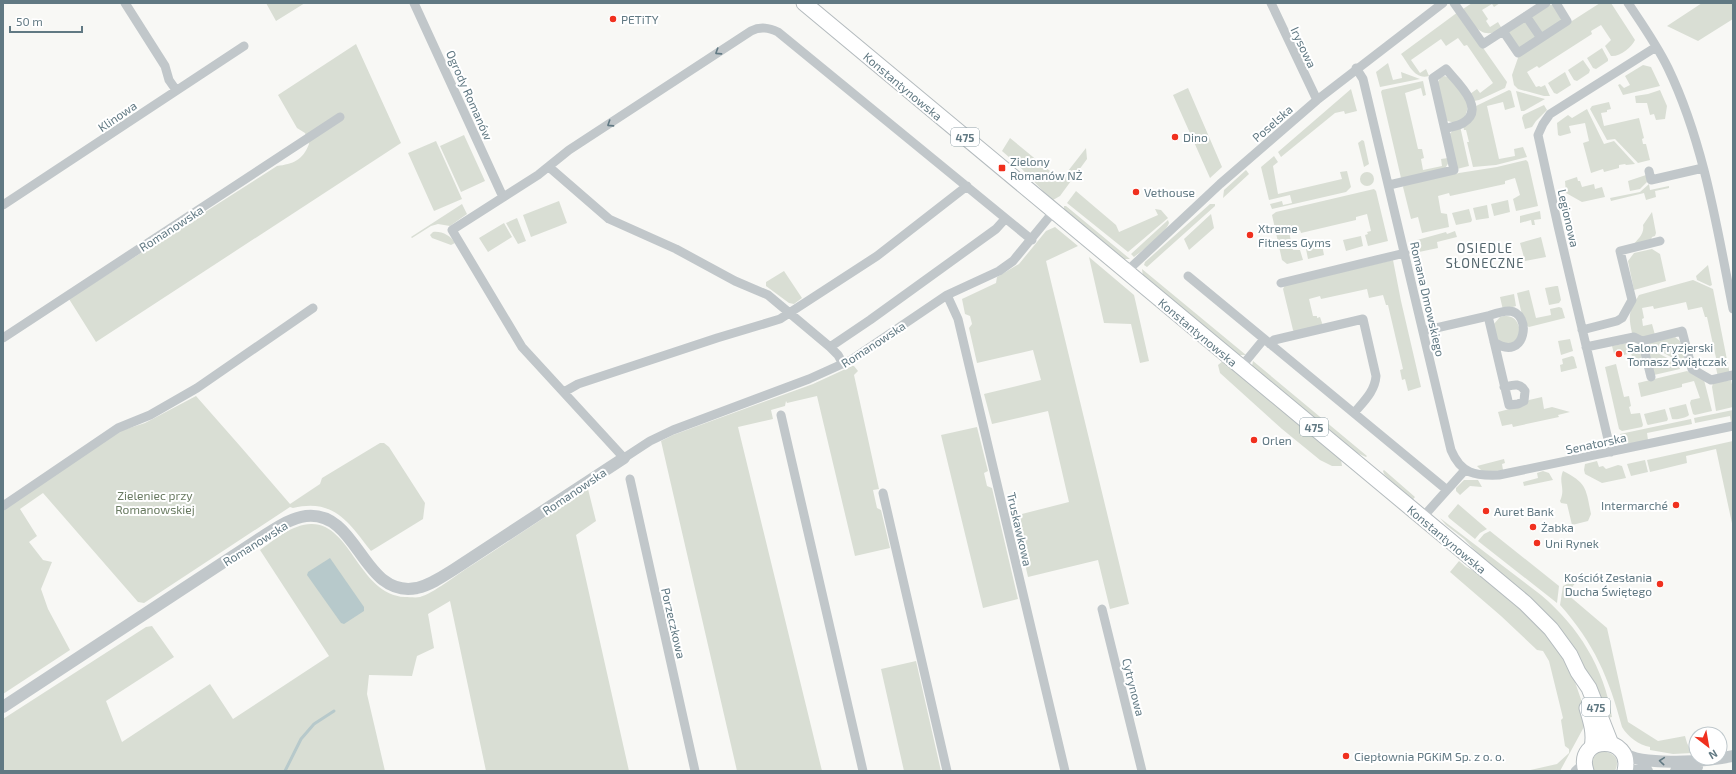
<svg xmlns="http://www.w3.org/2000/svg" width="1736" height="774" viewBox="0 0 1736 774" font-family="'Exo 2',sans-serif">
	<rect width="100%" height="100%" fill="#f8f8f5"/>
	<path fill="#d9ded4" d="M266,3h39l-29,18z
		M1472,3h28l-6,4 -2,-3 -10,6 6,9 -2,2 4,6 8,-5 4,7c-22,12 -28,-4 -39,-20z
		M1600,3h11l24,37c-3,7 -15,17 -24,16l-6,-10 6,-6 -10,-15 -10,6 1,3 -53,34 -2,-2 -10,6 9,15 3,-1 2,1 4,-2 5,11h-6l-26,-7 -4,-4 -2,-10 7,-20z
		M1702,3h31v16l-35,22 -31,-15z
		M1550,5h3l9,15 -20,15 -12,-17z
		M1458,12l49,70 -2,6 -26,12 -5,1 -4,-7 7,-5 3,4 13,-10 -26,-38 -3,1 -6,-8 -12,8 -5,-7 -30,21 9,13 6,-4 3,7c-15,4 -20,-12 -28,-22z
		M1526,20l12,16 -18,13 -12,-15 1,-3z
		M356,44l45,99 -305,199 -27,-43 208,-133c16,-2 26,-6 32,-22l-4,-11 -8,-5 -19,-33z
		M1602,48l6,11v2l-12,8 -3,-1 -6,-10z
		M1583,60l7,10 -1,3 -12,8 -3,-1 -6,-10z
		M1388,63l5,17 9,-2 -1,-6 19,7 -40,8 -4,-15z
		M1643,65l8,2 9,19 -37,9 -5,-10 2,-1 4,4 6,-3 -5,-9z
		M1565,72l6,13 -14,9 -3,-1 -6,-10z
		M1444,76l4,1c13,15 26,21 16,42l-10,4 -9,-3 -8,-36 3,-6z
		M1423,81l3,14 -3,1 -2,-8 -16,5 13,56h4l2,9 -3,1 2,11 19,-4 -1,-7 7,-1 1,4 -5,8 -43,8 -20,-86 1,-2z
		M1188,88l34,79 -12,11 -37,-83z
		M1351,89l6,22 -12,3 -1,-3 -9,2 -54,44 -3,-5z
		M1509,90l2,1 4,16 -10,3 -2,-8 -16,4 12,53 16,-3 -1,-7 9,-2 4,10 -31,8 -23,2 -6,-25h2l-3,-12h-2l-1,-4 13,-20z
		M1660,90l7,16 -2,13 -9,1 -2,-6 -4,1 -3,-12h-11l-1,-7 13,-2z
		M1516,91l29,8 -21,12h-3z
		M1609,102l2,7 -4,1v2l-6,1 3,13 35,-8 5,20 -2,1 1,5h3l4,16 -12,3 -23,-24 -8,1 -17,-31 2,-3z
		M1544,105l3,5 -11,11 -4,6 -7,2 -3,-11 1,-3z
		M1587,109l17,35 10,-3 21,23 -9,1 -1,-1 -6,1v3l-15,4 -1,-3 -12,4 -8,-30 6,-2 -4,-18 -16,3 2,7 -11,3 -2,-1 -1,-12 11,-8 4,3z
		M1460,126l9,40 -12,3 -8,-34 4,-5z
		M464,135l21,46 -24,11 -21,-46z
		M1010,138l51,42 25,-32 1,11 -27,37 -7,4 -9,-8 -25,-26 -17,-15z
		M1362,140l2,1 5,23 -5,3 -6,-24z
		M436,141l26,58 -28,12 -26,-58z
		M1274,156l4,6 -5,4 5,28 64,-15 -2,-7 7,-1 4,16 -5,5 -74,17 -2,-5 12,-3 1,4 9,-2 -2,-8 -21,5 -8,-33z
		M1526,160l2,2 10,44 -22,5 -3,-12 7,-4 -5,-17 -10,3v3l-55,12 -1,-3 -11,3 3,17 6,1 2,13 -27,6 -4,-16 -7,2 -8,-32 1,-2 55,-12 38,-6z
		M1246,170l3,4 -26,24 1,-8z
		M1360 179a7 7 0 1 1 14 0a7 7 0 1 1-14 0Z
		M1646,175l2,6 -8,8 -10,2 -2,-10z
		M1577,177l1,4h2l2,6 12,-3 1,5 7,-2 3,10 -23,5 -16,-9 -1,-12z
		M1649,184l1,6 19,-4v2l-14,3 1,6 -10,3 -2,-7 -33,8 -1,-3 30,-6z
		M1374,189l2,2 12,50 -20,5 -3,-11 3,-1 -1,-2 4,-1 -4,-17 -11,3v3l-55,13 -1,-3 -11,2 4,18h7l3,10 -16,4 -5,-4 -10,-45 4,-3z
		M1076,191l40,34 3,7 39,-17 -3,-6 6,1 7,8 -40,34 -61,-49z
		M1508,200l2,12 -16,4 -3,-12z
		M559,201l8,22 -36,14 -8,-22z
		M462,204l5,10 -17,12 -12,-2 -7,2 -19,12 -1,-1z
		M1210,204h5v2l-68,61 -3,-2 1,-3z
		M1487,205l2,13 -13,2 -3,-12z
		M1064,206h2l64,53h-6l-60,-48z
		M1469,209l3,11 -1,2 -15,3 -4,-12z
		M1540,211l1,8 -7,1 1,5h-3l-1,-5 -11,3v-7z
		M1652,212l4,21 -1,3 -3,1 -2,6 -18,3c5,-6 13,-12 11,-21z
		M1211,214l3,14 -25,22 -5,-11z
		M517,218l9,23 -8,3 -12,-21z
		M1168,220l1,3c-4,11 -26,27 -35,34l-3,-3z
		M504,223l8,14 -24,15 -9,-14z
		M1055,227l23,19 -32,15 83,343 -19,5 -12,-49 -70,17 -14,-61 55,-14 -21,-91 -56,13 -8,-30 57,-14 -8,-30 -56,13 -8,-35 3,-4 -2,-8 -5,-2 -3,-15 34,-16 1,-6 22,-13 27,-33z
		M1455,231l2,6 -20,5 1,6 -19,4 -2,-12 29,-8 1,2z
		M433,232c9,-1 18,4 22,11l-4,2 -19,-7 -2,-3z
		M1361,236l2,10 -17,5 -3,-11z
		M1541,237l5,20 -21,4 -5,-18z
		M1322,245l2,10 -16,4 -2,-10z
		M1652,249l8,5 6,27 -32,9 -6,-29 6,-8z
		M1089,257l45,38 15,66 -9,2 -9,-39 -27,-1z
		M1393,260l8,41 20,86 -13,4 -3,-12 -3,1 -2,-10 3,-1 -15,-64h-2l-3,-10 -14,3 -2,-9 -46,10 -1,-3 -11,3 4,17h4v2l3,-1 3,9 -28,7 -2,-3 -10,-41 2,-4z
		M1708,265l4,20 -2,1 -13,-6 -1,-4z
		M1142,269l104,86h-11l-92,-78z
		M784,271l18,27 -8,6 -5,-1 -23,-17v-4z
		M1693,280l20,9 17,86 -12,2 -2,-9 2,-1 -11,-50h-2l-3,-10 -14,3 -2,-8 -32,7 -1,-3 -11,2 2,10 -2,1 1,7 9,-2 3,11 -16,3 -7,-5c-4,-18 -3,-22 7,-38z
		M1556,286h2l3,14 -2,3 -10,2 -4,-17z
		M1529,290l7,28 15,-3 -1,-6 9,-2 3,1 3,10 -36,9 -5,-3 -7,-31z
		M1514,294l2,12 -13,4 -3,-13z
		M1504,316c13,0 14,7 17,18l-9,10 -14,-1 -5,-18 7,-8z
		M1675,337l5,4 5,17 -2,4h-3l-31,-17 1,-3z
		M1570,339l3,12 -12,4 -3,-14z
		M1627,343c11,0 12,5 15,16l-9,1 -2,-7 -7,2 -1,-4 -9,3 -2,-8z
		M1648,348l31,16 1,5 -26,6z
		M1572,356l2,1 3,11 -16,4 -1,-7 3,-1 -1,-5z
		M1223,361l118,98 1,7h-10l-12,-6 -38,-31 -62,-56 -2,-8z
		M1253,361l114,95 -1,1 -15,-7 -99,-84z
		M1616,364l8,33 5,-1 2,10 -2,1 2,7 9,-1 3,12 -1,2 -20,4 -3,-2 -14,-62z
		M852,366h2l4,5 -4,4 25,114 -6,1 4,18 4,2 9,38 -35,8 -38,-160 -30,7 -1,-2 -1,5 -14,4 2,9 -35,8 84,344h-85l-76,-330 12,-6 140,-51z
		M1687,371l17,9 8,31 -17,4 -2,-1 -3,-11 1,-3 9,-2 -6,-17 -12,3v3l-41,10 -3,-14z
		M1731,380l2,9v18l-17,4 -4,-24 1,-4z
		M196,396l44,50 50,58 30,-20 2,-6 58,-35h4l5,4 36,56 -2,16 -52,32c-22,-28 -37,-53 -78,-43l-3,-1 -146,96 -6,-1 -95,-109 -23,16 17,27 -8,6 14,18 9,2 -11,27 7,20 22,41 -67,44v-184l117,-79 25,-8z
		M1542,397l2,12 8,-2 18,5 -12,3 1,2 -46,10 -1,-3 -10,2 -4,-14 23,-6 8,-6z
		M1686,404l3,11c-3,3 -13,5 -17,4l-3,-11z
		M1665,409l3,10 -1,2 -19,4 -1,-1 -3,-10z
		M1733,410v12h-2l-1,-6 -35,7 -1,-5z
		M1691,419l1,5 -45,9 1,7 -25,5 -3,-11z
		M977,427l11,44 -4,2 3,13 5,2 26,111 -35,9 -42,-173z
		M1733,441v87l-17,-79 -30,7 1,7 -37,9 -3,-12z
		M1504,459l1,4 -3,1 1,6 -6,2 -15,-1 -5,-5z
		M1645,460l3,12 -17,4 -4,-12z
		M1597,461l2,6 4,-1 3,3 12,-4 4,1 4,12 -24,5 -17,-9 -1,-4 1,-6z
		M1384,470l31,27 -4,5 -27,-28 -1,-3z
		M1543,471l6,2 4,7 -29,6 -1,-4 15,-4 -1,-5z
		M1563,471c24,12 23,18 28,43l-3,7 -16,4 -5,-21 -6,-1 -1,-2c6,-13 -2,-18 3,-30z
		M1464,480h14l4,7 -12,-1 -10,9 -4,-4v-3z
		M588,489l8,32 -20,14 53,236h-143l-36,-170 -22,13 6,34 -17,8 -5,20 -43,-1 -2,19 18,77 -382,-1v-51l143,-92 6,-1 22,31 -68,44 16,41 88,-58 23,35 96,-63 -69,-106c14,-10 33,-26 51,-26 40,-1 48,71 94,73 4,0 11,1 15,0 14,-4 36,-22 49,-30 40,-26 79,-52 119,-78z
		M1458,504l29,25 -7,4 -5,6 -26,-21 -1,-2z
		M1440,518l101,77c38,32 63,73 71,122l-7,1 -17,-43 -11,-20 -113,-116 -18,-14z
		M1490,531l69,55 -2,17 -79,-62 6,-7z
		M1459,561l7,6 19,10 55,49 19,25 16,31 9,26 1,17 -25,46h-34l31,-7 12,-11v-4l-4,-3 -4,-26 2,-2 -14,-57 -6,-10 -6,-1 -36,-34 -51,-44z
		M1579,578l-12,16 40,34 21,94 30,19 27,-5 2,7 5,10 -19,1 -23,-4v-3c-11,-2 -22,-10 -28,-20 -13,-49 -28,-84 -62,-122l3,-19z
		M916,661l25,110h-37l-23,-102z
		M1601,751c12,1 20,7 14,20h-22l-1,-11 5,-7z"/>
	<path fill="#b7c9cb" d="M330,558l34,49v4l-20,13 -3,-1 -34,-48 1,-3z"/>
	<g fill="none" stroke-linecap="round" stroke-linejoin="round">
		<path stroke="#b7c9cb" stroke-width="3" d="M285,771l16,-32 13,-15 20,-13"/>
		<defs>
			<path id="primary" d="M804,3l721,600 26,26 19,26 8,17 11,16 22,56
				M1587,708c4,13 8,26 5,39
				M1586,771c-12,-36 48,-37 39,0"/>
		</defs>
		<use href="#primary" stroke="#b4bbbe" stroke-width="17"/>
		<path stroke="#c1c7ca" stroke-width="9" d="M125,3l40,63 4,14 7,10
			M414,3l89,194
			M1271,3l46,97
			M1454,3l29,41 63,-41
			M1628,3c14,21 29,42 40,65 36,75 49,160 65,241
			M1526,16l15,22
			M1503,31l15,22 49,-32 -11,-18
			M1356,68l7,11 88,371c10,24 24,26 48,25l234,-49
			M549,167l60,52 67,30 59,32 33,14 62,52 8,8 5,9
			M1649,171l2,9 52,-12
			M1389,185l65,-15 -21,-92 13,-9c11,13 41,40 17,54 -5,3 -13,4 -18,6
			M3,205l241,-159
			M1032,240l-254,-208c-9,-4 -17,-6 -27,-1l-182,119 -31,25 -86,55 70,117 102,111 26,-17 23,-11 136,-51 42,-19 96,-65 52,-24 14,-10 41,-50
			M1126,272l94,-88 97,-84 126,-97
			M1188,276l259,214
			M1281,283l124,-30
			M947,295l11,24 107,452
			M1488,316c6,-2 14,-5 21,-5 24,1 17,53 -15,31
			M1582,330l35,-9 5,-3 10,-18 -12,-49 40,-10
			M1423,331l65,-15 21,89 9,-1 6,-3 1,-10c-5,-9 -12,-6 -21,-4
			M3,338l337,-221
			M1642,341l40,-10 10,38 19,11 22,-5
			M1270,344l4,-4 89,-21 13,57c-1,15 -12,25 -22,37
			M830,347l40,-27 126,-91 9,-10
			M1586,347l48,-10 8,4 9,36
			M1241,367l23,-28
			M564,392l14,-8 139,-46 63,-19 97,-63 90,-70
			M781,415l82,356
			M1611,452l-53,-226 -20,-91 5,-11 7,-10 106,-67
			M630,479l65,292
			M883,493l64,278
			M3,506l115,-78 32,-13 47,-27 116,-80
			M1422,518l43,-48
			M1102,609l40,162
			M1575,771l9,-8"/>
		<path stroke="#c1c7ca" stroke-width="12" d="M3,707l259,-170c13,-8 28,-19 44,-21 53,-6 56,83 111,72 13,-3 25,-11 36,-18l171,-112
			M1623,753c20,14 86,8 110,3
			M1628,771h19
			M1676,771l21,-4"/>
		<use href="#primary" stroke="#fff" stroke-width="15"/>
	</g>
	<defs><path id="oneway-chevron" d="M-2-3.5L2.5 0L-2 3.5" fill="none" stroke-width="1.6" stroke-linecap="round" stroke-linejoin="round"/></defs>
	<g stroke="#617983">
		<use href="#oneway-chevron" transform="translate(718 52) rotate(147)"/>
		<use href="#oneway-chevron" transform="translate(610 124) rotate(147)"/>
		<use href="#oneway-chevron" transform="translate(1662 761) rotate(-175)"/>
	</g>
	<g fill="#f0301e" stroke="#fff" stroke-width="1.5">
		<circle cx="613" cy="19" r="4"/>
		<circle cx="1175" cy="137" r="4"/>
		<rect x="998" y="164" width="8" height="8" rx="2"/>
		<circle cx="1136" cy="192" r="4"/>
		<circle cx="1250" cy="235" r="4"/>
		<circle cx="1619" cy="354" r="4"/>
		<circle cx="1254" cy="440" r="4"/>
		<circle cx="1676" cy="505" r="4"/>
		<circle cx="1486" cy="511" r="4"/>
		<circle cx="1533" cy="527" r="4"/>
		<circle cx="1537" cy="543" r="4"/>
		<circle cx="1660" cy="584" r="4"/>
		<circle cx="1346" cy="756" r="4"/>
	</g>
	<g text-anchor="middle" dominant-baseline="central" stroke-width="4" stroke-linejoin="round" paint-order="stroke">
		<g fill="#fff" stroke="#90a1a8" stroke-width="1">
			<rect x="951" y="128" width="28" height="18" rx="3"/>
			<rect x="1300" y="418" width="28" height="18" rx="3"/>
			<rect x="1582" y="698" width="28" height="18" rx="3"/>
		</g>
		<g font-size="11" font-weight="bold" fill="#617983">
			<text x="965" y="137">475</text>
			<text x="1314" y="427">475</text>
			<text x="1596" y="707">475</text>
		</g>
		<g font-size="12" fill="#617983" stroke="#fff" text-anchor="start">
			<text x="621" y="19">PETiTY</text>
			<text x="1183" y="137">Dino</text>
			<text x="1010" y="161">Zielony<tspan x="1010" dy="14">Romanów NŻ</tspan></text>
			<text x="1144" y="192">Vethouse</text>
			<text x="1258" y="228">Xtreme<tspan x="1258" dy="14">Fitness Gyms</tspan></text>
			<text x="1627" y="347">Salon Fryzjerski<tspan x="1627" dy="14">Tomasz Świątczak</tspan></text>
			<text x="1262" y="440">Orlen</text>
			<text x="1668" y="505" text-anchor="end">Intermarché</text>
			<text x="1494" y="511">Auret Bank</text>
			<text x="1541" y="527">Żabka</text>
			<text x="1545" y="543">Uni Rynek</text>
			<text x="1652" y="577" text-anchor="end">Kościół Zesłania<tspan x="1652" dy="14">Ducha Świętego</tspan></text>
			<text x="1354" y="756">Ciepłownia PGKiM Sp. z o. o.</text>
		</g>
		<g font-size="12" fill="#617983" stroke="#fff">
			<text transform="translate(1304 47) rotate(65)">Irysowa</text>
			<text transform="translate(903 86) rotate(40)">Konstantynowska</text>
			<text transform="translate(470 95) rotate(66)">Ogrody Romanów</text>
			<text transform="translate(117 116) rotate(-34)">Klinowa</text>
			<text transform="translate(1272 123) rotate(-41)">Poselska</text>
			<text transform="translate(1569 218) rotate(77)">Legionowa</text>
			<text transform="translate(171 228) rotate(-33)">Romanowska</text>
			<text transform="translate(1428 299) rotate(77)">Romana Dmowskiego</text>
			<text transform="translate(1198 332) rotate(40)">Konstantynowska</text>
			<text transform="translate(873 344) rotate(-33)">Romanowska</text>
			<text transform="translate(1596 443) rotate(-12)">Senatorska</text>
			<text transform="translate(574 491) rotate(-34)">Romanowska</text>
			<text transform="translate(1020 529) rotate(77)">Truskawkowa</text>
			<text transform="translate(1447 539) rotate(40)">Konstantynowska</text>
			<text transform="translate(255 543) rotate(-32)">Romanowska</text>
			<text transform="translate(674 623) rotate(77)">Porzeczkowa</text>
			<text transform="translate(1134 687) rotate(76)">Cytrynowa</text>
		</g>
		<g font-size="12" fill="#697a61" stroke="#fff">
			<text x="155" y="495">Zieleniec przy<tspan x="155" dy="14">Romanowskiej</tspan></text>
		</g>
		<g font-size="13" letter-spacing="1" fill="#54666d" stroke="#fff">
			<text x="1485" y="248">OSIEDLE<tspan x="1485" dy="15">SŁONECZNE</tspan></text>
		</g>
	</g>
	<rect width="1736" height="774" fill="none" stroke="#617983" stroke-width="8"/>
	<g transform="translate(1708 746) rotate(149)"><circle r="19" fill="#ffffff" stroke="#c0c9cd"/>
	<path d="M0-3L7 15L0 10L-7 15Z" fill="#f0301e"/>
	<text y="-6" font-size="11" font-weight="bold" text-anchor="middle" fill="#617983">N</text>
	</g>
	<path d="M10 26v6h72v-6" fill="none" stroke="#617983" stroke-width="2"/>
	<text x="16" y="26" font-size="12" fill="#617983" stroke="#ffffff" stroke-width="3" paint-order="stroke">50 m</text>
</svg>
